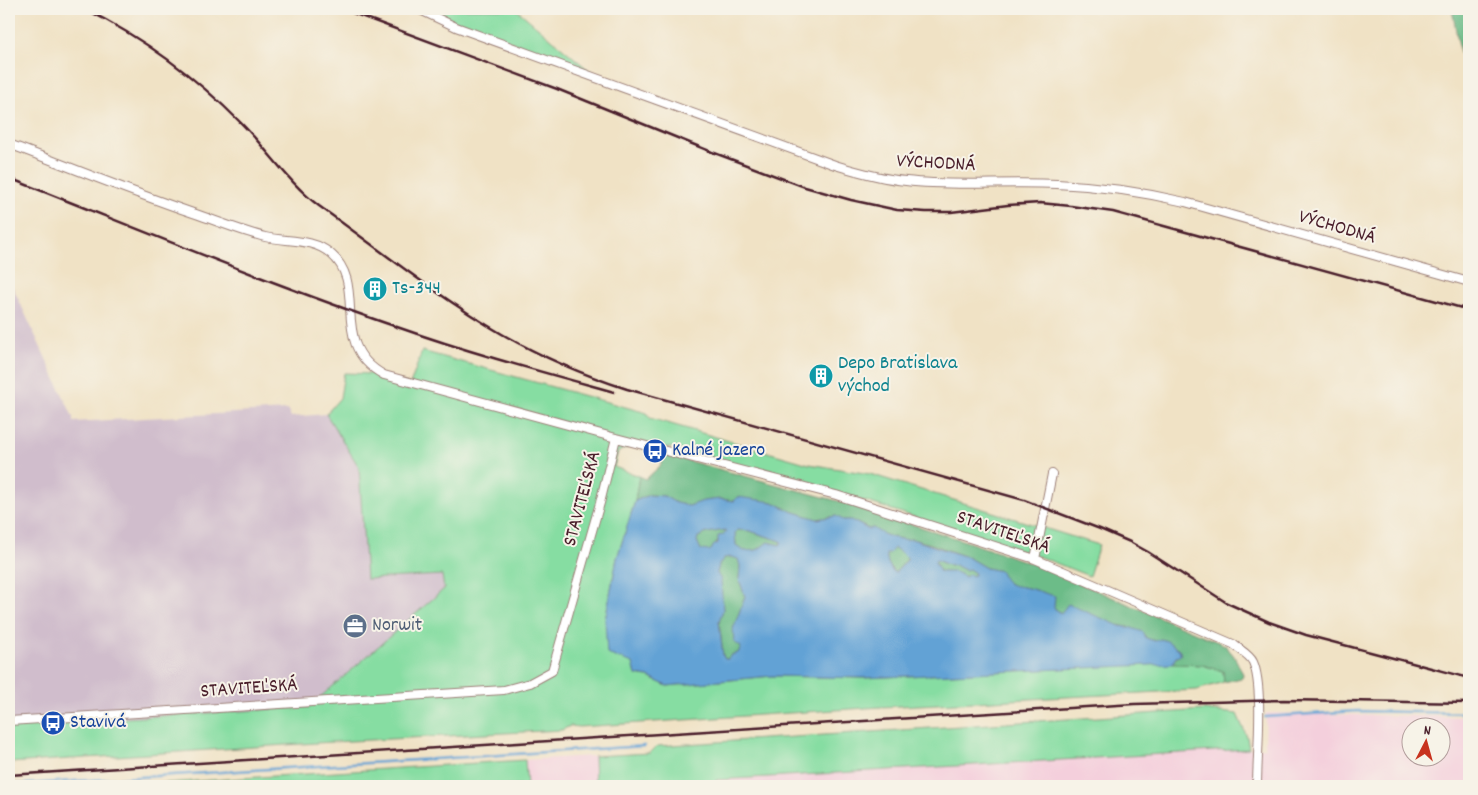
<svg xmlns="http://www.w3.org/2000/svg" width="1478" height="795" viewBox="0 0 1478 795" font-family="Dekko,sans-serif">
	<rect width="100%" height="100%" fill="#f7f3e8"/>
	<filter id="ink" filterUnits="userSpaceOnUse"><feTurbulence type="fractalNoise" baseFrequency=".02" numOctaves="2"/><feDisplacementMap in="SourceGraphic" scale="10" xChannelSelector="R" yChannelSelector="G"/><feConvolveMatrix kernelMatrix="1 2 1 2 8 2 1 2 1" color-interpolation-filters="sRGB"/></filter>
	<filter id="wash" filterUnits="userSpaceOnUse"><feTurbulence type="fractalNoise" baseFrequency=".0096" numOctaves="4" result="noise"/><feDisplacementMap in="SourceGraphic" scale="20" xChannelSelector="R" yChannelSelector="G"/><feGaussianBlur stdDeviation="1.12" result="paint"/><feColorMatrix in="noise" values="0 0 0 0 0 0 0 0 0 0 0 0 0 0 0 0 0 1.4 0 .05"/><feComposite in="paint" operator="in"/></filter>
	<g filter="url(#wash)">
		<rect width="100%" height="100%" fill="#f0e2c5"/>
		<path fill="#f4cfdc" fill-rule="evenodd" d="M1266,713l203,4v69h-753l-1,-6 274,-17 276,-15zM1410,728h30v30h-30z
			M594,756l1,30h-68l-2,-26z"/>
		<path fill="#d0bdcc" d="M9,279l64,138v5l214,-12 4,7 35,-3 33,52 7,113 76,-4 2,14 -135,118 -300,18z"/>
		<path fill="#86dda2" stroke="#687e66" d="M429,9h87l75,63 -141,-53z
			M422,351l225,62 3,5 159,46 61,10 229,71 -10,31 -49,-19 -201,-64 -167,-45 -38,-3 -16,7 -4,15 25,9 -4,25 -18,57 -12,62 28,43 3,12 12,2 19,9 105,-10 91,2 319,-15 20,2 21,6 1,11 -27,8 -316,17 -302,20 -9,-1 -8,4 -230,12 -323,21v-38l300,-18 135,-118 -2,-14 -76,4 -7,-112 -33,-53 14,-16 4,-25 29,1 37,11z
			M1204,710l33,4 10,23 2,12 -533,31v6h-121l-1,-30 56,-3 7,-7z
			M525,760l2,26h-410z"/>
		<path fill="#6cbc88" stroke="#5b6e5a" d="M1452,9h17v93z
			M666,455l172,46 127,40 71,24 189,80 9,11 9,18 -1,4 -18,4 -1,-11 -21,-6 -30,-1 4,-7 4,-2 -1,-6 -18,-10 -6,2 -9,-3 -14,-10 -71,-15 -33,-25 -14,-1 -11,-8 -3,-8 -14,-3 -19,-11 -36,-13 -19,-5 -7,1 -23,-6 -9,-6 -4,1 -18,-9h-8l-8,-4 -18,3 -26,-8 -18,-9 -39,-1 -14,-2 -16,2 -15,5 -13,-3 -12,-7 -16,-1 -13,6 4,-25 7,3 14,-13z
			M725,530l1,1 -14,18 -3,2 -8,-1 -4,-9 1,-4 9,-4z
			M737,530l13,1 31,10 -1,4 -12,-3 -11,8 -13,1 -8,-6 -1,-12z
			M894,548l5,2 9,8 -12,14h-3l-5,-9 -2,-10z
			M731,557l7,1 2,8 -1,13 6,18 -12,32 1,13 7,5 -3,6 -7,2 -2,4h-4l-2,-3 -4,-35 4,-11 -6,-37 2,-8 5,-7z
			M936,560l14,6 5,-1 10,5 4,-1 6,4 -2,3c-12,2 -21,-5 -33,-4l-5,-10z"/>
		<path fill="#62a2d5" stroke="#566080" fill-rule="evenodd" d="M649,495l15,1 12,7 13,3 14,-5 17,-2 14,2 4,-4 35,5 18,9 26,8 19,-3 7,4h8l17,9 5,-1c10,7 25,13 39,11l55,18 19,11 15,3c4,16 13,14 27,17 9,2 18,6 27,8l-1,12 7,5 7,-9 52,22 12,2 11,4 3,6 9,3 6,-2 6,2 12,8 2,6 -5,2 -4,7 -309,14 -91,-2 -105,10 -19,-9 -12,-2 -3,-12 -26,-9 -2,-34 12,-62 18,-57zM725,530l1,1 -3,4 -5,1v7l-5,3 -1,3 -3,2 -8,-1 -4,-9 1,-4 9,-4zM742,530l8,1 31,10v3l-1,1 -12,-3 -11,8 -13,1 -8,-6 -1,-12 2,-3zM894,548c4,2 12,8 14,11l-12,13h-3l-5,-9 -2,-9 4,-1zM731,557l7,2 2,7 -1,13 6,18 -12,32 1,13 7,5 -3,6 -7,2 -3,4h-3l-2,-3 -4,-35 4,-11 -2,-30 -4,-7 2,-8 5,-7zM936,560l15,6 4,-1 10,5 4,-1 6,4 -2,3 -4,-2 -3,3 -11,-5h-15l-5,-10z"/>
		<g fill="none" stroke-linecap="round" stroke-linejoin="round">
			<path stroke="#62a2d5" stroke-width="2.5" d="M1265,717l92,-6 112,2
				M9,785l636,-39"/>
		</g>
	</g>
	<g filter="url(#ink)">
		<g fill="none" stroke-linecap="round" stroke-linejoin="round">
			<defs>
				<path id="minor" d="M418,9l38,18 379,138c23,7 47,14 71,16 50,6 101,0 151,3 44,2 86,8 128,18l284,80
					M9,144c61,23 122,48 184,69 24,8 48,18 72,24 22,5 48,1 66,17 38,32 -4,90 53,121l232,63
					M1035,559l17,-85
					M9,721l495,-31 26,-7 22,-12 48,-168 16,-65 220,57 199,64 198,85c6,5 17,11 20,18 11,25 4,94 4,124"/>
			</defs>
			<use href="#minor" stroke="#9d8078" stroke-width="10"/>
			<use href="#minor" stroke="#fff" stroke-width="8"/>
			<path stroke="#4a1f2b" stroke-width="2.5" d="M85,9c58,29 111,68 156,114 27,27 48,60 78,83 60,43 119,91 183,128 40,23 82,41 125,55l397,111 76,29 30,13 18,10 79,51 42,19 37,13 163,43
				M342,9l215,80 155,63 93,35 46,13 46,10 29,2h25l57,-7 32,-2 31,3 42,6 356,98
				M9,178c130,51 259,105 391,150 71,25 142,44 214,64
				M9,775l1125,-71 150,-4 185,3"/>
		</g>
	</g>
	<defs>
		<symbol id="building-disc" viewBox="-11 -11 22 22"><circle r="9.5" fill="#0f9aa8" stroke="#f7f3e8"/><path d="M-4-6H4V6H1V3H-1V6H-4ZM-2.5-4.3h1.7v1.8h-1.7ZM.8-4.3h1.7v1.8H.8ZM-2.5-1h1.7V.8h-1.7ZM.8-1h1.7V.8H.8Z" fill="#fff"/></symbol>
		<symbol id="bus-disc" viewBox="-11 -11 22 22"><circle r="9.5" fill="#1a4fb4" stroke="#f7f3e8"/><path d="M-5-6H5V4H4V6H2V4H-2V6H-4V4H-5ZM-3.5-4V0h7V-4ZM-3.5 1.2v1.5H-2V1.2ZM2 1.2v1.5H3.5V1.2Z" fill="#fff"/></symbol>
		<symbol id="office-disc" viewBox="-11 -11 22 22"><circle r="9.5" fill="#5c6f8a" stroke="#f7f3e8"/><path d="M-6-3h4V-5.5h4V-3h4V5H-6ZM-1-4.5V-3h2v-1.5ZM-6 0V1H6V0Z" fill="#fff"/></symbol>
	</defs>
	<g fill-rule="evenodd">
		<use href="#building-disc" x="361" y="275" width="28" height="28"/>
		<use href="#building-disc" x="807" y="362" width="28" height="28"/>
		<use href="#bus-disc" x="641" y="437" width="28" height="28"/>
		<use href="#office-disc" x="341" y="612" width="28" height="28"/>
		<use href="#bus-disc" x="39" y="709" width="28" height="28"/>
	</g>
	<g text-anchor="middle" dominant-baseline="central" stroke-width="4" stroke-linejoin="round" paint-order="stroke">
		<g font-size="20" fill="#4a1f2b" stroke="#f7f3e8">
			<text transform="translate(936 164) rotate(3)">VÝCHODNÁ</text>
			<text transform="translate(1337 228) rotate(16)">VÝCHODNÁ</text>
			<text transform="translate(583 499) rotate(-75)">STAVITEĽSKÁ</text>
			<text transform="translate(1003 533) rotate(19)">STAVITEĽSKÁ</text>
			<text transform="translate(249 689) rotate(-4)">STAVITEĽSKÁ</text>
		</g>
		<g font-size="20" fill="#0d838f" stroke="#f7f3e8" text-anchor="start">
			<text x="392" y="289">Ts-344</text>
			<text x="838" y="364">Depo Bratislava<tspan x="838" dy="23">východ</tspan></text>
		</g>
		<g font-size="20" fill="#164399" stroke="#f7f3e8" text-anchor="start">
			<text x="672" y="451">Kalné jazero</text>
			<text x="70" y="723">Stavivá</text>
		</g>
		<g font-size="20" fill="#4e5e75" stroke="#f7f3e8" text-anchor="start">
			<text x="372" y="626">Norwit</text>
		</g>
	</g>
	<rect width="1478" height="795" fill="none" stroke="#f7f3e8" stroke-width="30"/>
	<g transform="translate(1426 742) rotate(6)"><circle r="24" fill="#f7f3e8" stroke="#b29e9c"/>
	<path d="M0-4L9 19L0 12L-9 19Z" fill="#c8321e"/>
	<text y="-8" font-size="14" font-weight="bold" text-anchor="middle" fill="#4a1f2b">N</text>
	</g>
</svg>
